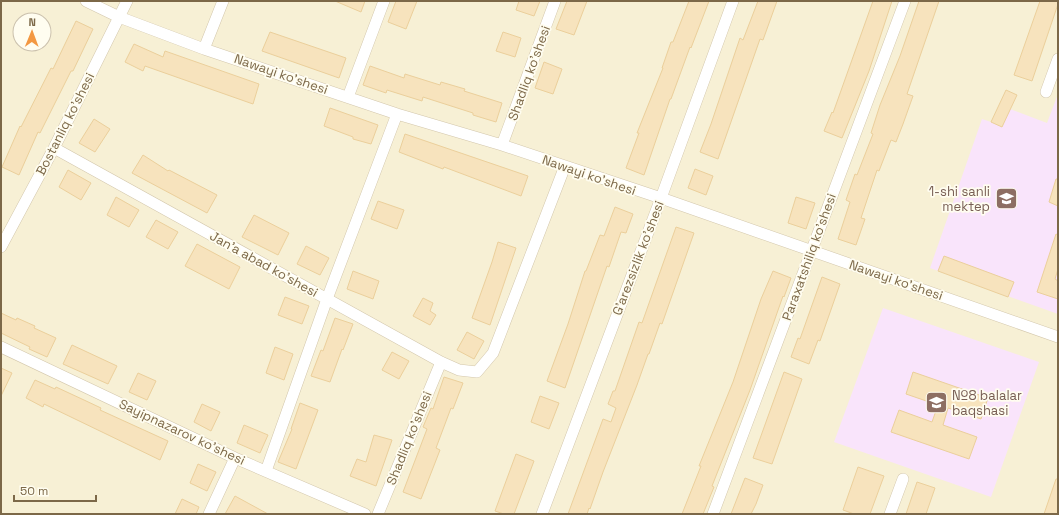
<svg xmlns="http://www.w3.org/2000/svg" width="1059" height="515" viewBox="0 0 1059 515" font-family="'Space Grotesk',sans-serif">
	<rect width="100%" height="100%" fill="#fefce8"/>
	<path fill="#f7f0d5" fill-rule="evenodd" d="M1,1h1057v513h-1057zM20,20h24v24h-24z"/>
	<path fill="#f9e4fb" d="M1058,94v220l-128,-46 52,-149 9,3 11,5 8,-18 37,14z
		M883,308l156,54 -48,135 -157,-55z"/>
	<path fill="#f7e3bd" stroke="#ebcf9b" d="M335,1h30l-4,11z
		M396,1h21l-11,28 -18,-7z
		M519,1h21l-6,15 -18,-6z
		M567,1h20l-13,34 -18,-6z
		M689,1h20l-18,47 -1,-1 -19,52h-1l-26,76 -18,-7 13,-35h-2l26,-65h-1l9,-26h2z
		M758,1h19l-14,39 -3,-1 -42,120 -18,-7 11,-28 29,-86 3,2z
		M873,1h19l-23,70 -27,67 -18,-7 8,-19 1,1z
		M919,1h20l-32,93 6,2 -10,28 -7,18 -5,-2 -12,31 -2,-1 -16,48 4,1 -9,26 -18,-6 12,-37 -4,-2 9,-26 2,1 16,-41 -2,-1 9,-28 20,-49z
		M1040,1h18v3l-26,77 -18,-6z
		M76,21l17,8 -20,42h-2l-31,62 -2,-1 -19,43 -17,-8 18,-41 1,1 30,-59 2,1z
		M270,32l76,26 -7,20 -77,-27z
		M503,32l18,6 -6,19 -19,-6z
		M134,44l29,13 2,-6 94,33 -6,20 -108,-38 -2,5 -18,-9z
		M544,62l18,7 -9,25 -18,-6z
		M370,66l34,12 1,-4 35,11 1,-3 24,7 -1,2 38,12 -6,19 -23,-7v-2l-50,-16 -1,4 -35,-11 -1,3 -23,-8z
		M1006,90l11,5 -15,32 -11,-5z
		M330,108l48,17 -7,19 -18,-5v-2l-29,-11z
		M94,119l16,10 -15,23 -16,-9z
		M405,134l123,42 -7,20 -77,-29 -1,2 -44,-17z
		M143,155l25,16 1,-1 48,25 -10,18 -75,-40z
		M695,169l18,7 -7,19 -18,-7z
		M68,170l23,13 -10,17 -22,-13z
		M1056,179h2v27l-9,-4z
		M116,197l23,13 -10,17 -22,-12z
		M796,197l19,6 -9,26 -18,-6z
		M378,201l26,9 -7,19 -26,-10z
		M615,207l18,7 -7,19 -5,-1 -12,35 -2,-1 -42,122 -18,-7 21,-57 17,-53h1l14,-36 4,1z
		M254,215l35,18 -11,22 -36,-18z
		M156,220l22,12 -10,17 -22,-12z
		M676,227l18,6 -32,91 -2,-1 -11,31h-1l-11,31 -34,87 -13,37 -1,-1 -2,6h-19l35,-95 8,3 5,-14 -8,-4 5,-13h2l24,-69 3,1z
		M1056,234l2,1v34l-3,10 3,2v18l-21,-7z
		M498,242l18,6 -26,77 -18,-7 20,-56z
		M197,244l43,23 -11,22 -44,-23z
		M306,246l23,12 -9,17 -23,-11z
		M944,256l70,26 -6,15 -70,-26z
		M353,271l26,10 -6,18 -26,-10z
		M773,271l18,7 -7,19 -1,-1 -33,94 -38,96 2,1 -11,27h-21l19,-48h-2l34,-84 28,-83z
		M822,277l18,7 -20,57 -2,-1 -9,24 -18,-7 7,-19 2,1z
		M285,297l24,9 -7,18 -24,-9z
		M423,298l10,5 -3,8 6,4 -6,10 -17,-9z
		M1,313l15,7 1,-2 18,8 -1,2 22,10 -9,19 -18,-8 1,-2 -29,-14z
		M335,318l18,6 -10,26 -1,-1 -12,33 -19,-6 10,-26 2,1z
		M467,332l17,9 -10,18 -17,-9z
		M72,345l45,21 -9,18 -45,-20z
		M275,347l18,7 -9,26 -18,-7z
		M392,352l17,9 -10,18 -17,-9z
		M1,368l11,5 -11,23z
		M784,372l18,7 -30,85 -19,-6z
		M913,372l75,26 -7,21 -33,-11 -5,17 34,12 -8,22 -78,-27 8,-22 33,12 6,-17 -32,-11z
		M138,373l18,8 -9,19 -18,-8z
		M444,377l19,6 -10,26 -2,-1 -15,40 4,2 -19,49 -18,-7 24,-63 -4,-2 8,-19 2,1z
		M35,380l20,9 1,-2 28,13 17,8 -1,2 68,31 -8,19 -116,-56 -1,3 -17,-9z
		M540,396l19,7 -10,26 -18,-7z
		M300,403l18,7 -22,59 -18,-7 14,-33h-1z
		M202,404l18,8 -9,19 -17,-9z
		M244,425l24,10 -8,18 -23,-10z
		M374,435l18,5 -16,46 -26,-10 7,-17 9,3z
		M516,454l18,7 -20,53h-10l-9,-3z
		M198,464l18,8 -9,19 -17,-8z
		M858,467l26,9 -14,38h-16l-11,-4z
		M745,478l18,7 -7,19 -5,10h-20z
		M1056,479h2v35h-14z
		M917,482l18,6 -9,26h-20z
		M235,496l33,18h-43z
		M182,499l17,8 -3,7h-21z"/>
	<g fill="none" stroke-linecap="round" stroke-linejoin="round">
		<defs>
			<path id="street" d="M86,1l33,16 85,32 193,65 105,31 159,53 397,139
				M204,49l19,-48
				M1046,92l12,-33
				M348,97l36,-96
				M502,145l53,-144
				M54,148l387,214 18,8 18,2 16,-19 72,-187
				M1,247l53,-99 73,-147
				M1,347l234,111 130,56
				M266,471l61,-172 70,-185
				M209,514l26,-56
				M378,514l63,-152
				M542,514l119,-316 72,-197
				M713,514l192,-513
				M890,514l13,-35"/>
		</defs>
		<use href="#street" stroke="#d3c7ac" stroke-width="12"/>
		<use href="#street" stroke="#fff" stroke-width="11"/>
	</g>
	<defs>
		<symbol id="school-square" viewBox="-11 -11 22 22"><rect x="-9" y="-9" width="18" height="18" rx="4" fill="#8d6e63" stroke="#fffdf0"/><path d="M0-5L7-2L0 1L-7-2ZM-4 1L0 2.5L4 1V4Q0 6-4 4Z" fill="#fff"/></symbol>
	</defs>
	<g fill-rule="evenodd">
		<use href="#school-square" x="994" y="186" width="25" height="25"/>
		<use href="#school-square" x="924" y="390" width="25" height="25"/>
	</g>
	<g text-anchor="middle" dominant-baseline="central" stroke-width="3.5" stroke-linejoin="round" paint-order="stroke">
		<g font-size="13" fill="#7c6848" stroke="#fffdf0">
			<text transform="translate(529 73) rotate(-70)">Shadliq ko'shesi</text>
			<text transform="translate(281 74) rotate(19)">Nawayi ko'shesi</text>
			<text transform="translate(65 124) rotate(-63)">Bostanliq ko'shesi</text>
			<text transform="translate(589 175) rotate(19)">Nawayi ko'shesi</text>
			<text transform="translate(809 257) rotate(-70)">Paraxatshiliq ko'shesi</text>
			<text transform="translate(638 258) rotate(-69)">G'arezsizlik ko'shesi</text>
			<text transform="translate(264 264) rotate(29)">Jan'a abad ko'shesi</text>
			<text transform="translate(896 280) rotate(19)">Nawayi ko'shesi</text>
			<text transform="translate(182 432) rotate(25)">Sayipnazarov ko'shesi</text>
			<text transform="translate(409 438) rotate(-68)">Shadliq ko'shesi</text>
		</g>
		<g font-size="13" fill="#785e54" stroke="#fffdf0" text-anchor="end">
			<text x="990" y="191">1-shi sanli<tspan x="990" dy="15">mektep</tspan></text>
			<text x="952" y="395" text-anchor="start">№8 balalar<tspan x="952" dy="15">baqshasi</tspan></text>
		</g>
	</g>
	<rect width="1059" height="515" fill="none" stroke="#7c6848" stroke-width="4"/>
	<g transform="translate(32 32) rotate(1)"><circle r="19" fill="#fffdf0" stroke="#cbc1ad"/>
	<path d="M0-3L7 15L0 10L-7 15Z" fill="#f39842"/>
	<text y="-6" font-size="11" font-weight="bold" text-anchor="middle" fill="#7c6848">N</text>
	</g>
	<path d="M14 495v6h82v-6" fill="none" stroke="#7c6848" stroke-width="2"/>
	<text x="20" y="495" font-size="12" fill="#7c6848" stroke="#fffdf0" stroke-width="3" paint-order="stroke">50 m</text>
</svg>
